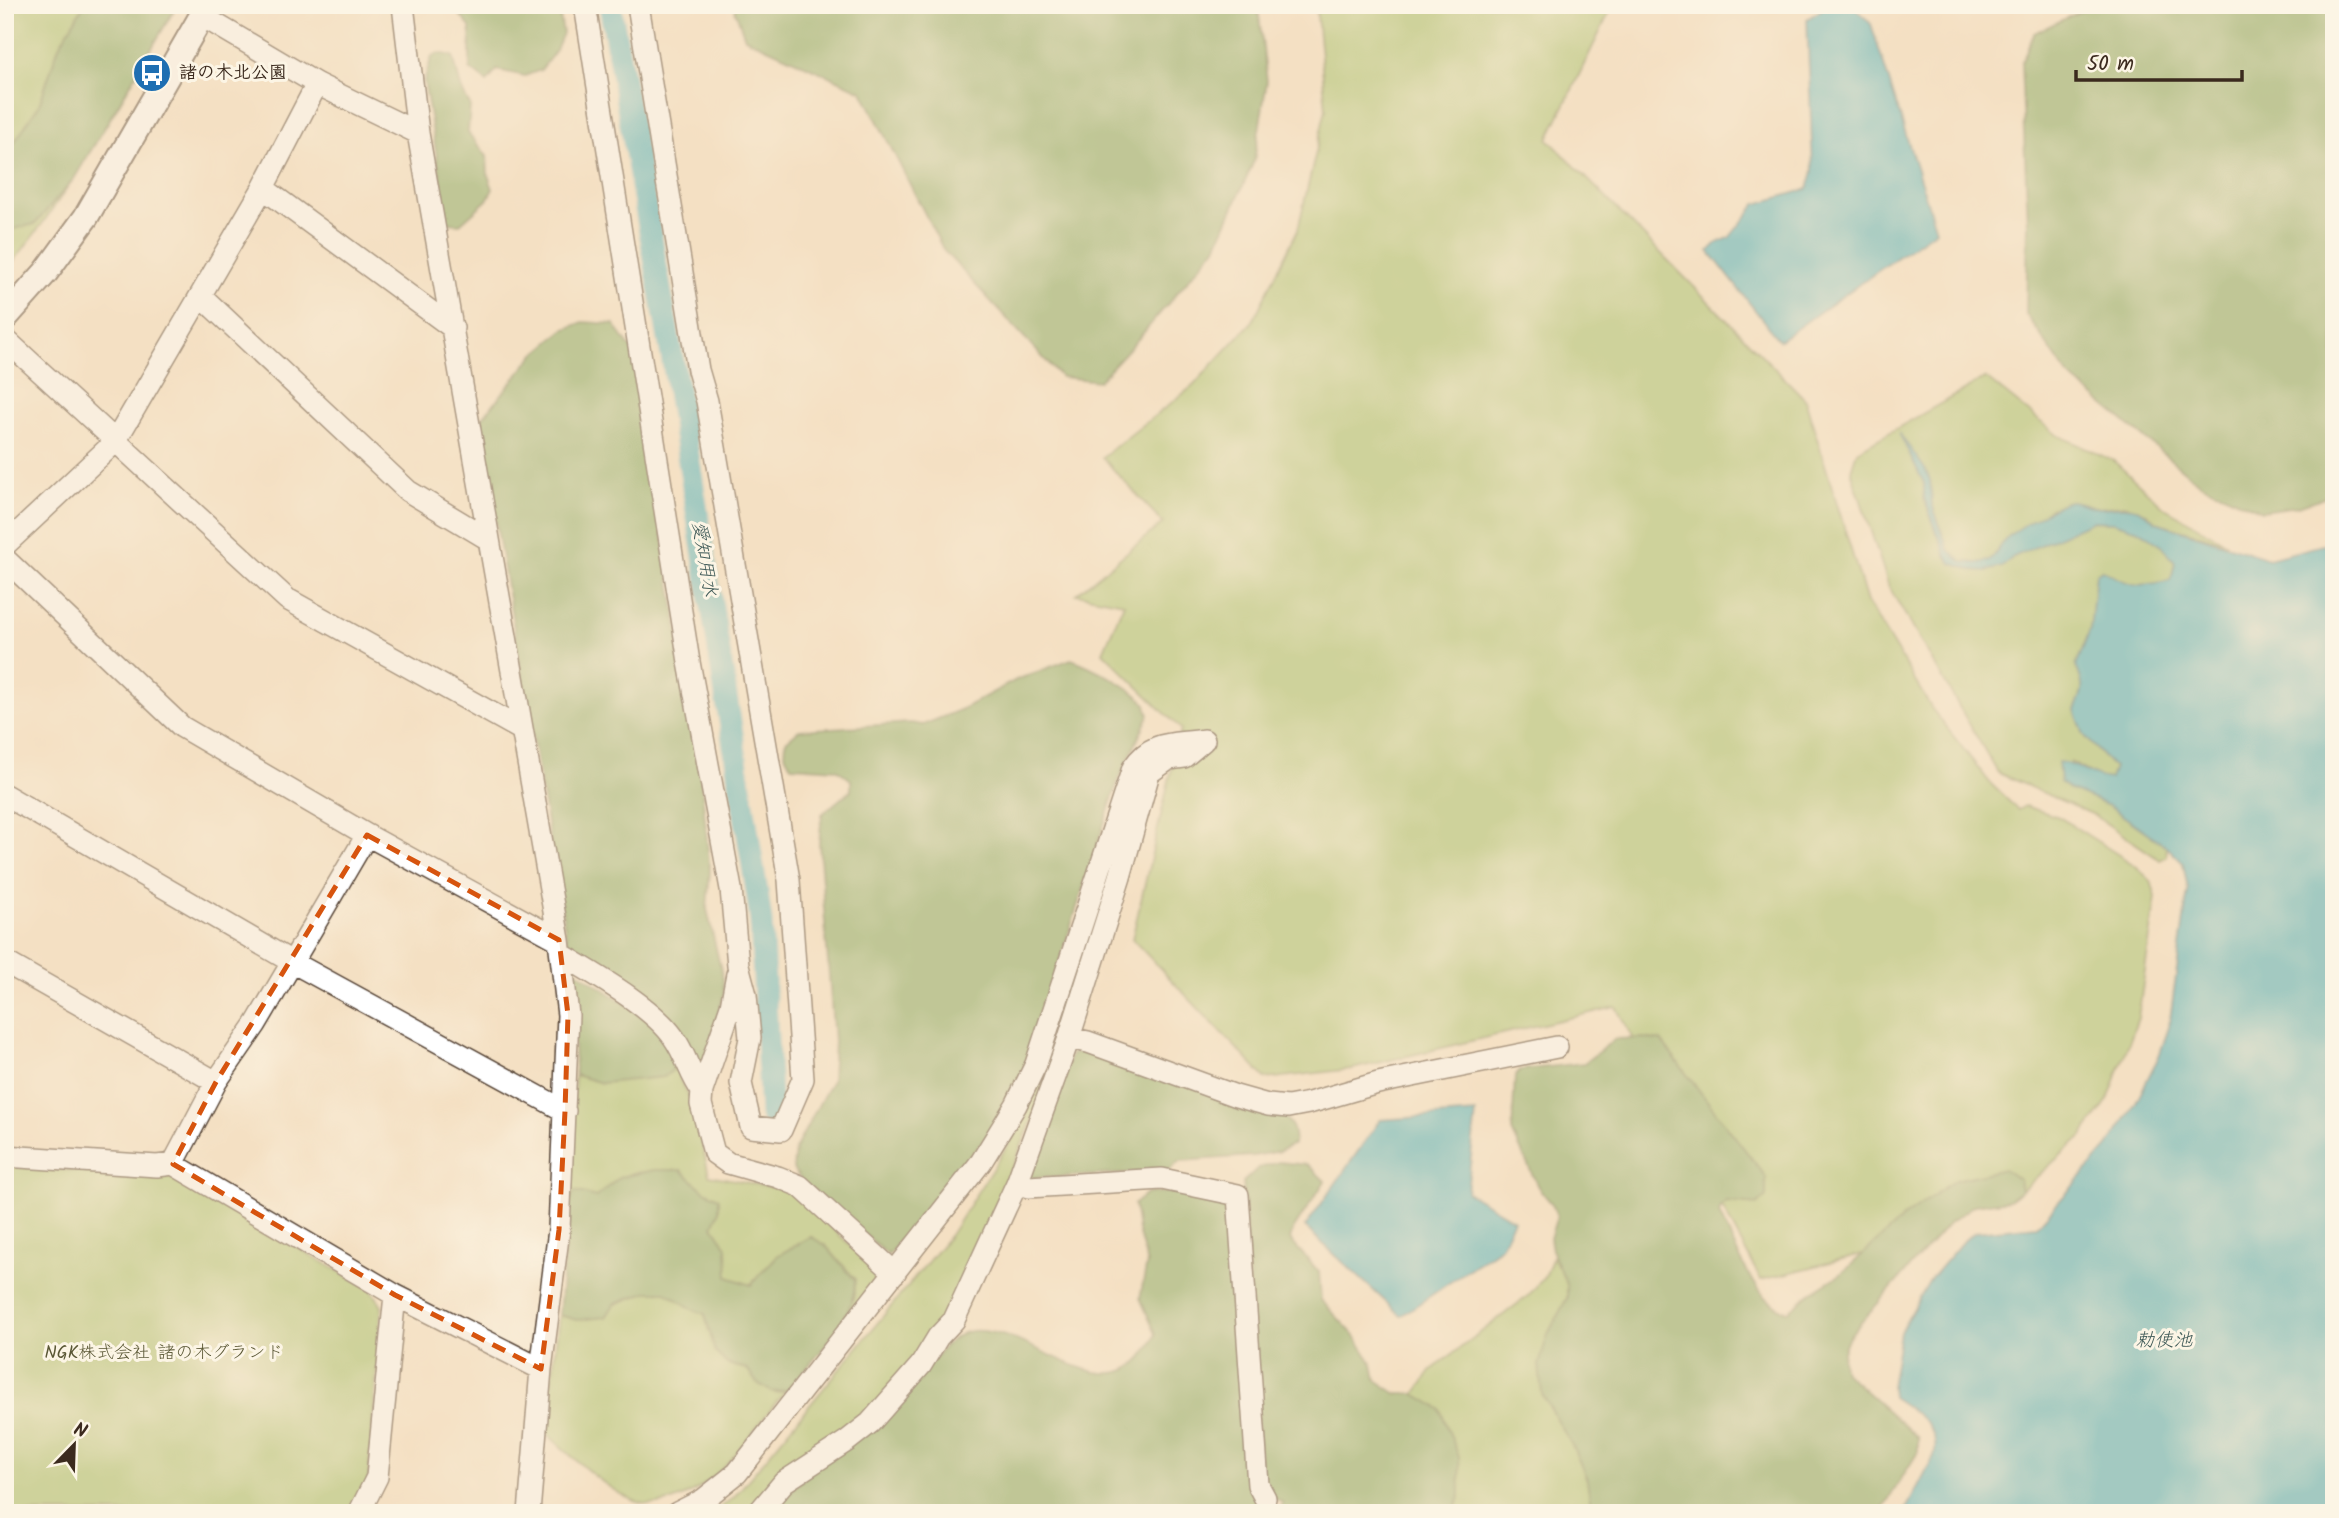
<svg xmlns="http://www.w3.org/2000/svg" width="2339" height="1518" viewBox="0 0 2339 1518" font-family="Kalam,'Klee One',sans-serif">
	<rect width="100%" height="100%" fill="#fcf5e5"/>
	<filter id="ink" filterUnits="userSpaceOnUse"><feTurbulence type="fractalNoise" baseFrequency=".0143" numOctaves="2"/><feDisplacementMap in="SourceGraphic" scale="14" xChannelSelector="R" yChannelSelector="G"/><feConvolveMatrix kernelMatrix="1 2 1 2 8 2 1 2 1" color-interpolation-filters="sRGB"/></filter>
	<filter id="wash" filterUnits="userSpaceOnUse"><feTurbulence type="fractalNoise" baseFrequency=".00686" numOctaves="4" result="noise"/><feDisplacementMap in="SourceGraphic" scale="28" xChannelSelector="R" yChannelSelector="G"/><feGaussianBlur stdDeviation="1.57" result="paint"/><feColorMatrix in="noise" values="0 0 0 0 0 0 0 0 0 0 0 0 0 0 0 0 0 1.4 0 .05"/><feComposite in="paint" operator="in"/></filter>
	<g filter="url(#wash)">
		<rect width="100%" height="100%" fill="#f4e0c3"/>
		<path fill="#a1c16a" stroke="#6e7644" stroke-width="2" d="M5,5h172c-54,91 -104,185 -172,267z
			M1316,5h297l-65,134 257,260 62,203 65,107 59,75 27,26 7,-4 34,11 77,49 15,15 5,16 -18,121 -30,82 -26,36 -61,55 -2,-11 -153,73 -105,27 -145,-273 -264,62 -86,10 -134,-140 49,-210 -78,-77 21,-49 -48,-9 87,-71 -61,-66 91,-71 60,-65 45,-92 28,-120z
			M1986,378l71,57 57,26 51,47 62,35 -71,-21 -9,-9 -23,-8 -26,3 -16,-5 -32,5 -13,12 -27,15 -20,26 -14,2 -14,-1 -14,-13 -16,-45 -2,-24 -5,-10 -22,-30 21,43v16l22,56 6,8 49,4 12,-10 79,-36 21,1 26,8 23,15 13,18 -4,17c-34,8 -39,7 -69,-10l-6,4 -6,56 -14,36c9,20 8,24 -1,44l9,25 30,33 -4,11 -10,-1 -30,-16 1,28 38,16 57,40 1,10 -7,4 -66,-45 -96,-42 -109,-186 -38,-117 6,-19z
			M1053,1040l9,1 1,7 -110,259 -86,111 -118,95h-36l21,-16 216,-262 64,-100z
			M678,1058l2,22 13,24 16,71 72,14 19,9 77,72 -2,11 -43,58 23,-45v-15l-30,-34 -14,-8 -34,19 -27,29 -23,-8v-30l-14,-21 5,-14 -15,-22 -22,-20 -49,3 -12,5 -24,19 -28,7 7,-129 27,8z
			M5,1166l169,11 198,113 10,16 -14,176 -16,31h-347z
			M1553,1256l14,28v14l-25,96c16,27 34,53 44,83 6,14 3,21 12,36h-145l7,-16 -45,-103 18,-25 96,-74 17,-20z
			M646,1292h21l27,18 11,4 4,17 18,33 20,5 10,14 19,10 11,-3c-22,24 -39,51 -61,75 -19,21 -51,42 -80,39 -29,-3 -78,-51 -100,-71l13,-118 18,5z"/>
		<path fill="#80a75e" stroke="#5e683e" stroke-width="2" d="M84,5h93l-103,174 -39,45 -30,7v-75l34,-51 20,-59z
			M452,5h106l5,28 -7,17 -15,20 -16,6 -28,-6 -10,12 -17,-13v-42z
			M733,5h523l2,2 9,74 -13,80 -38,86 -77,91 -40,43 -38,-4 -117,-126 -82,-160 -117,-53z
			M2094,5h240v489l-36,12 -36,5 -62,-27 -132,-109 -42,-61 2,-89 -7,-162 13,-30z
			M439,53l14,3c5,17 6,34 17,49l-2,28 19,23 1,19 5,14 -6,11 -27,24 -12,-1 -24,-142 8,-25z
			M583,322l31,2 19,28 66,407 11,112 -3,38 16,70 1,15 -24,82 -10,-20 -121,-103 -90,-531 54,-66 30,-26z
			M1071,659c19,6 64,30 75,45 0,1 3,10 3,11l-32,69 -91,280 -19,41 -17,28 -102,122 -86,-74 -9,-12 2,-20 37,-69 2,-39 -15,-198 3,-29 29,-24v-10l-14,-11 -46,-3 -6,-12 1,-13 13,-11 112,-7 12,2 37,-15 56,-30z
			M571,967l81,55 26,36 -4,11 -10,8 -62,6 -27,-8z
			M1645,1038l16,3 105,136v20l-9,8 -30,-3 -6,5 -2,6c14,28 36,92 70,98l20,-17 32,-20 63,-57 51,-37 49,-11 15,11 2,11 -12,9 -35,5 -25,18 -100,113c-6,13 -9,22 -5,36l74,66v14l-38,61h-282l-8,-13 -3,-21 -14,-32 -31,-53 -3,-29 9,-31 19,-36v-14l-14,-28 -3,-18 7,-22 -5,-12 -14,-17 -26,-56 3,-55 5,-6 64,-7 31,-24z
			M1088,1050l194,65c10,9 14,15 12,29l-14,7 -27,5 -73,5 -13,11 -138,6 42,-124z
			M1279,1162l29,3 17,16 -32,49 -3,10 29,32 2,28 34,36 18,28 3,16 21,14h18l25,15 19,48 1,40 -7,16h-682c8,-13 22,-24 33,-35 38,-37 81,-70 119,-107 13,-13 28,-38 48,-40 64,-6 146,96 185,3l-16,-36 7,-35 -9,-32 -4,-27c4,-3 9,-8 13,-10 22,-6 67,5 88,11l25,296 19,9 4,-7 -12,-6 -10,-15 -18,-300 16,-14z
			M654,1170h27l22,20 16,8v14l-6,14 14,21 1,30 23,8 26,-29 34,-19 14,8 30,35c0,41 -42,80 -68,110l-15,2 -15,-9 -10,-14 -20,-5 -12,-12 -10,-38 -11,-4 -28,-18h-20l-31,11 -9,14 -29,3 -18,-5 9,-111 7,-13 21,6 24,-20z"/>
		<path fill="#41aebe" stroke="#3e6c6e" stroke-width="2" d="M1829,5h24l18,19 65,206 -157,111 -70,-90 8,-8 12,-5 27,-34 52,-15 5,-18 -6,-152z
			M1899,433l26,36 5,11 2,24 16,45 14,13 14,1 14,-2c7,-8 12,-19 20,-26 7,-6 53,-34 60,-34 11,0 21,8 32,7 24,-2 35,-4 54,14l113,37 65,-17v971h-430l30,-57c8,-30 -20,-44 -42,-59l-1,-10 9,-55 32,-55 30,-35 13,-10 62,-6 71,-79 28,-45 23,-46 10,-29 19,-137 -5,-27 -17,-17 -57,-40 -38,-16 -11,-8 -2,-20c20,1 33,16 52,17l4,-11 -30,-33 -9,-25c9,-20 10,-23 1,-44l14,-36 6,-56 6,-4c30,17 35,18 69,10l4,-18 -13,-17 -23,-15 -26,-8 -20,-1 -80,36 -11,10 -16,4 -15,-1 -20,-7 -5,-8 -22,-57v-15z
			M1476,1113l-9,79 47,28 -13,27 -100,69 -96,-89 75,-107z"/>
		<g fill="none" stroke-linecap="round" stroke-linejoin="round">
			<path stroke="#41aebe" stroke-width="23" d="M610,5l66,374 81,513 4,29 10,194"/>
		</g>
	</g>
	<g filter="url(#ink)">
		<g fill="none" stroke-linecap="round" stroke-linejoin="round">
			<defs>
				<path id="minor" d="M403,5l15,128 141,807 9,75 -9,215 -18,139 -12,144
					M585,5l104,657 42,227 7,76 8,30 4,43 -9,45 10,44 30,3 22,-51 -14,-199 -82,-479 -9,-31 -60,-365
					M202,16l115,68 101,49
					M263,188l190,140
					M201,296l207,195 80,48
					M5,339l282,260 235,131
					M5,545l110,-103 148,-254 54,-104
					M5,559l177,168 185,108 192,105
					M5,795l287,167 273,149
					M561,954c33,20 92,53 113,84 12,17 16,37 28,53l-1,13 13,49 14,10 50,14 22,9 95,87
					M5,962l211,120
					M1069,1038l19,4 148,54 32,9 20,2 21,-4 69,-20 179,-36
					M702,1091l29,-85 6,-32
					M5,1156l152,10 16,-2 222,131 146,74
					M173,1164l43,-82 40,-58 111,-189
					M1017,1183l11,4 134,-8 76,16 20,290 7,13
					M359,1513l18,-36 18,-182
					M677,1513l26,-13 34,-27 244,-311 35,-57 20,-41 97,-296c19,-29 41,-23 71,-28
					M758,1513l26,-31 63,-41 23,-18 51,-58 17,-28 16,-17 63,-137 52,-145 51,-161 29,-104 20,-14 15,-2 19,-16"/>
				<path id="tertiary" d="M5,318l41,-46 40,-55 122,-212"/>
			</defs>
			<use href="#minor" stroke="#574537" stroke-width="24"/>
			<use href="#tertiary" stroke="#574537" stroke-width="28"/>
			<use href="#minor" stroke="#fff" stroke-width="21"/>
			<use href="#tertiary" stroke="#fff" stroke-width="24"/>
		</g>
	</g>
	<path d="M0 0H2339V1518H0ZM367,835l192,105 9,75 -3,96 -6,119 -18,139 -146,-74 -222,-131 43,-82z" fill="#f4e0c3" fill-opacity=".55" fill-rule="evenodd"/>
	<path fill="none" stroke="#d7540e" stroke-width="5" stroke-dasharray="14 9" stroke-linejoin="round" d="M367,835l192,105 9,75 -3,96 -6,119 -18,139 -146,-74 -222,-131 43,-82z"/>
	<defs>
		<symbol id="bus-disc" viewBox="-11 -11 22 22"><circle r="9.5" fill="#1f6fb2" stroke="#fcf5e5"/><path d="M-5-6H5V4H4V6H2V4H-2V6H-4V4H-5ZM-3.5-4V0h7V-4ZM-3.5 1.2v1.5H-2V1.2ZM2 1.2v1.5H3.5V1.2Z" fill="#fff"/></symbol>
	</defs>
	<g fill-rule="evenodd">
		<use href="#bus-disc" x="130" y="51" width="44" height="44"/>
	</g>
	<g text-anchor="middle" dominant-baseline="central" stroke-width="6" stroke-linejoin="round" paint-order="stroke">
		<g font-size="18" font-weight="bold" fill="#3b2a1e" stroke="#fcf5e5" text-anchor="start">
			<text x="179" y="73">諸の木北公園</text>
		</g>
		<g font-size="18" fill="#5a5735" stroke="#fcf5e5">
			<text x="164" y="1353">NGK株式会社 諸の木グランド</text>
		</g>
		<g font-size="19" font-style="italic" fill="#3d5856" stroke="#fcf5e5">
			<text transform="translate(704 559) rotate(81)">愛知用水</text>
			<text x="2164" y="1341">勅使池</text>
		</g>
	</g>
	<rect width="2339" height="1518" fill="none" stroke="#fcf5e5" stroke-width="28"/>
	<g transform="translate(74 1445) rotate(23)" stroke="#fcf5e5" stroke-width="5" paint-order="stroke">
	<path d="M0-5L12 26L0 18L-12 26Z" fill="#3b2a1e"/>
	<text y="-10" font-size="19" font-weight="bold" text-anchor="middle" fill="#3b2a1e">N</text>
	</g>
	<path d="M2076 70v10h166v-10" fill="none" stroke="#3b2a1e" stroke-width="3.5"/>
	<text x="2087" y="70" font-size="21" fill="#3b2a1e" stroke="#fcf5e5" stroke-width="5" paint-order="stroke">50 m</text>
</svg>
